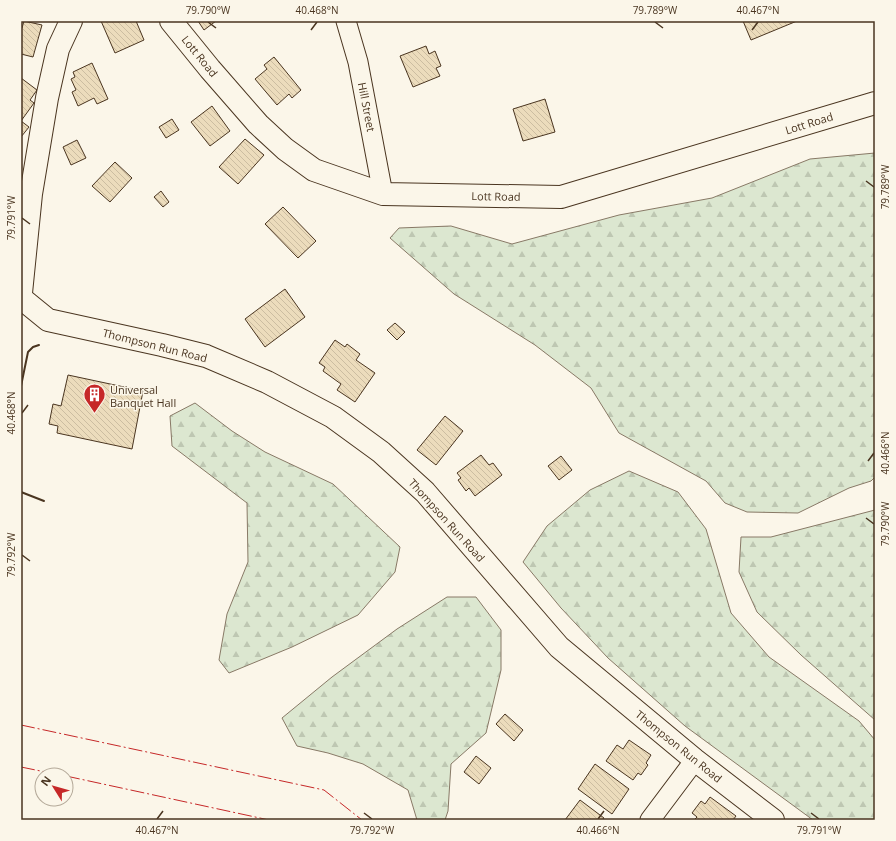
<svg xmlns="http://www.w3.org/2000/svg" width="896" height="841" viewBox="0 0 896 841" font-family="'Open Sans',sans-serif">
	<defs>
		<pattern id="forest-firs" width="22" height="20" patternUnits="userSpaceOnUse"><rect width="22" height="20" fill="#dce7d0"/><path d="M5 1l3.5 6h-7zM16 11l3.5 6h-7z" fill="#bec7b2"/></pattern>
		<pattern id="building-back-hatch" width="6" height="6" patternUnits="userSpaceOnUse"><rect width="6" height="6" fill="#ecdcbc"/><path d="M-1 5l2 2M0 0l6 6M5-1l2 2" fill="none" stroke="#ccbda1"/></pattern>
	</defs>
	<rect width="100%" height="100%" fill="#fbf6e9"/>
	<path fill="url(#forest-firs)" stroke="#887966" d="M875,153v324l-4,4 -22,7 -51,25 -51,-1 -22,-9 -19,-22 -87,-48 -28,-45 -56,-43 -81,-51 -64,-56 9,-10 52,-2 61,18 107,-29 93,-17 98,-39z
		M195,403l37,28 33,21 68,32 67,63 -5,25 -37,43 -66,32 -63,26 -10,-13 8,-46 21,-52 -1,-59 -75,-57 -2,-30z
		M629,471l49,21 28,37 25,84 38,44 90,64 16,19v80h-62l-128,-94 -77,-68 -47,-50 -38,-46 24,-36 43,-36z
		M875,510v210l-74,-65 -44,-43 -18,-40 2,-35h30z
		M447,597h29l25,33v40l-15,63 -35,31 -3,47 -3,9h-28l-9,-30 -45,-26 -35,-11 -31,-7 -15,-28 50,-41 65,-48z"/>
	<path fill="url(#building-back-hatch)" stroke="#4a3520" d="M24,21l18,4 -9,32 -12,-3v-27l1,1z
		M101,21h35l8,19 -29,13z
		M198,21h18l-12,9z
		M743,21h54l-46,19z
		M426,46l3,8 6,-3 6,15 -5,2 4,8 -27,11 -13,-31z
		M274,57l27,33 -9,8 -3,-4 -12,11 -22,-26 12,-10 -3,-4z
		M92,63l16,36 -11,5 -3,-6 -16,8 -6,-14 4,-2 -5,-11 4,-2 -2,-5z
		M21,78l16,12 -7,10 4,3 -13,18z
		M545,99l10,33 -32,9 -10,-32z
		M212,106l18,25 -20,15 -19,-24z
		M172,119l7,11 -13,8 -7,-11z
		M21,121l8,6 -8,10z
		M245,139l19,16 -26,29 -19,-17z
		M77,140l9,18 -15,7 -8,-18z
		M115,162l17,16 -22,24 -18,-16z
		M161,191l8,11 -6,5 -9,-10z
		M283,207l33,34 -18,17 -33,-34z
		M285,289l20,28 -40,30 -20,-28z
		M395,323l10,9 -8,8 -10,-10z
		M335,340l10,7 2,-3 13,10 -4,6 19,13 -20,29 -18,-12 4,-6 -18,-13 2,-4 -6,-4z
		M68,375l75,16 -11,58 -75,-16 1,-7 -9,-2 4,-20 8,2z
		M445,416l18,15 -27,34 -19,-15z
		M481,455l8,10 4,-2 9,12 -27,21 -6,-8 -3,3 -8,-11 3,-2 -4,-5z
		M561,456l11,14 -13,10 -11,-14z
		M505,714l18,16 -9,11 -18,-17z
		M629,740l22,15 -5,8 2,2 -7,10 -3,-2 -5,7 -27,-19 11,-16 6,4z
		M476,756l15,12 -12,16 -15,-12z
		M595,764l34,25 -17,25 -34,-25z
		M710,797l26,19 -3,4h-39l3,-3 -5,-4 9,-12 4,3z
		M580,800l24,18 -1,2h-38z"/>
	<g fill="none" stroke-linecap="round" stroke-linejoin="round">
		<defs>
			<path id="street" d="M346,21l12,41 25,132
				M650,820l45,-60"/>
			<path id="secondary" d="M171,21l39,48 48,55 27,25 29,21 69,24 178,3 314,-94
				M21,293l10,-99 16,-96 11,-49 13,-28
				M21,298l27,22 114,25 44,11 61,26 66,35 48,35 44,40 134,155 136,113 78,60"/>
		</defs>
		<use href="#street" stroke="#4a3520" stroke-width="21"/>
		<use href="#secondary" stroke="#4a3520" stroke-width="24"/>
		<use href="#street" stroke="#fbf6e9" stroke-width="19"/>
		<use href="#secondary" stroke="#fbf6e9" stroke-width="22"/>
		<path stroke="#4a3520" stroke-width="2" d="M21,386l7,-34 5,-5 6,-2
			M21,492l23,9"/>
		<path stroke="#c62828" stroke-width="1" stroke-dasharray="14 3 2 3" stroke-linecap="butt" d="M21,725l303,65 38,30
			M21,767l39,8
			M66,776l203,44"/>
	</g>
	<path fill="none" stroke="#4a3520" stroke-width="1.5" d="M208,22l8,6M655,22l8,6M311,30l6,-8M752,30l6,-8M866,181l8,6M22,218l8,6M22,413l6,-8M868,461l6,-8M866,518l8,6M22,555l8,6M364,813l8,6M811,813l8,6M157,819l6,-8M598,819l6,-8"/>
	<defs>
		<symbol id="building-pin" viewBox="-11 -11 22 30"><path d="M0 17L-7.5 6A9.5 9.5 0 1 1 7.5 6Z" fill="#c62828" stroke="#fbf6e9"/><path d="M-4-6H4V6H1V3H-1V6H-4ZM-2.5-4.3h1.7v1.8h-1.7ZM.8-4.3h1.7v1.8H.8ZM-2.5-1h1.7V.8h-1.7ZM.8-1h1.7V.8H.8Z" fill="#fff"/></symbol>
	</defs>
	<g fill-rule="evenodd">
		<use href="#building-pin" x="82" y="382" width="25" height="34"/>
	</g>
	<g text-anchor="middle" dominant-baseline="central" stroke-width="3" stroke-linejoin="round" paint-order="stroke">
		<g font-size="11" fill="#4a3520" stroke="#fbf6e9">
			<text transform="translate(200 56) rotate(51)">Lott Road</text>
			<text transform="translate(367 107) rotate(79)">Hill Street</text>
			<text transform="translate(809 123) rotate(-17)">Lott Road</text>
			<text transform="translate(496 196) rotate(1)">Lott Road</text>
			<text transform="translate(155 345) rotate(14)">Thompson Run Road</text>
			<text transform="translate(447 520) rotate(48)">Thompson Run Road</text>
			<text transform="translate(679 746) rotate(39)">Thompson Run Road</text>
		</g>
		<g font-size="11" fill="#4a3520" stroke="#fbf6e9" text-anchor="start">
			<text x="110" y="389">Universal<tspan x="110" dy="13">Banquet Hall</tspan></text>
		</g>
	</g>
	<rect width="896" height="841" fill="none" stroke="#fbf6e9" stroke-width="44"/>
	<g transform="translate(54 787) rotate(307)"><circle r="19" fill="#fbf6e9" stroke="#b4a999"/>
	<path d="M0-3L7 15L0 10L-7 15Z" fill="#c62828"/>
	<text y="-6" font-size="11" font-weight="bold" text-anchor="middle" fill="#4a3520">N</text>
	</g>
	<rect x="22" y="22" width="852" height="797" fill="none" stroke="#4a3520" stroke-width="1.5"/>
	<g font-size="10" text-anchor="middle" fill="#4a3520">
		<text x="208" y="14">79.790°W</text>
		<text x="317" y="14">40.468°N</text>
		<text x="655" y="14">79.789°W</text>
		<text x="758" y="14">40.467°N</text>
		<text transform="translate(885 187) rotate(-90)" y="4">79.789°W</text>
		<text transform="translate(11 218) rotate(-90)" y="4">79.791°W</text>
		<text transform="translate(11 413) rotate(-90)" y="4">40.468°N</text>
		<text transform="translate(885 453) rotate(-90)" y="4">40.466°N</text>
		<text transform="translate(885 524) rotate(-90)" y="4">79.790°W</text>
		<text transform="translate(11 555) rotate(-90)" y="4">79.792°W</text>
		<text x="157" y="834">40.467°N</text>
		<text x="372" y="834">79.792°W</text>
		<text x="598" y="834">40.466°N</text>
		<text x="819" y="834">79.791°W</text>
	</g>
</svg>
